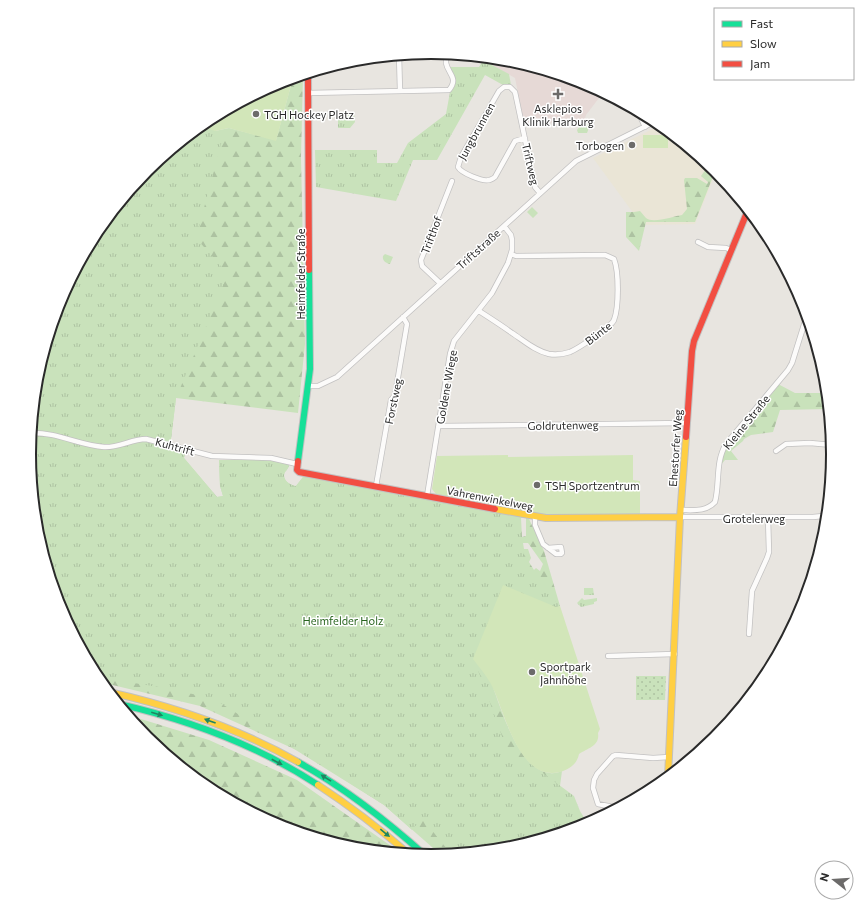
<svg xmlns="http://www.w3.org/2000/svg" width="862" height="908" viewBox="0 0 862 908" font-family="Commissioner,sans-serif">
	<defs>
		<pattern id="grass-dots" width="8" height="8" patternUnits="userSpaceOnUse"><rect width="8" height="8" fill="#c9e2bb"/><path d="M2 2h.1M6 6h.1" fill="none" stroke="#adc2a1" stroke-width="1.8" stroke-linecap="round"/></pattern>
		<pattern id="forest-firs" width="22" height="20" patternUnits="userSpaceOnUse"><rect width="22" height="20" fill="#c9e2bb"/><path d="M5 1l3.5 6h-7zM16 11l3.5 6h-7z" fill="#adc2a1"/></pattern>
		<pattern id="park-tufts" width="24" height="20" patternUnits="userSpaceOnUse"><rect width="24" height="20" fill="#c9e2bb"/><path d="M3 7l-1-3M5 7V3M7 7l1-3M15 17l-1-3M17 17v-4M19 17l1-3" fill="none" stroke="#adc2a1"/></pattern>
	</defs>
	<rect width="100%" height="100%" fill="#e8e5e0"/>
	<path fill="#eae5d6" d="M661,125l53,44 -1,10 -18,45 -53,1 -49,-67z"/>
	<path fill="#e6d9d6" d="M484,57l26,3 75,23 13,7 1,8 -13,17 -2,7 -60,1 -9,-45 -25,-14 -6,-5z"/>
	<path fill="url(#grass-dots)" d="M636,676h30l-1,24h-29z"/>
	<path fill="url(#forest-firs)" fill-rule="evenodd" d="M303,75l-2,82 4,187 -7,69 -122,-15 -6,49 15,5 -1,6 33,39 6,-1 -3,-10 -1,-26h48l20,4 2,2c-1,2 -2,4 -4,6 -4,7 5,14 11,14l7,-9 4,-1 215,40 7,3 15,32 16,55 -3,1 -65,78c10,25 26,85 58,88 4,1 9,-1 12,-2l-2,15 8,7 -59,55 -68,7 -57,-50 -81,-52 -103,-47 -100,-24 -3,-5 -37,-69 -23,-76 -8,-78 8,-79 23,-75 37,-70 50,-60 68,-39 14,-3 47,12 17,-62zM521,518h5v18l-4,1zM523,543h5l15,21 -3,7 -4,-3 -2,2 -5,-8 2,-4 -3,-9h-4z
		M707,163l6,5 -1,11 -17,43h-49l-7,29 -13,-14v-25h8l6,-1c2,2 4,5 6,7 7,6 28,-2 36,-3l5,-6 -3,-29 1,-2h12l10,6 1,-2 -7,-6 5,-7z
		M778,384l17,9h32l2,16 -49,1 -7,22 -22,3 -7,4 -1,2 -12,10 7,9h-13l-6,7 3,-17z
		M128,715l81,25 88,40 104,73 -49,-5 -75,-23 -70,-37 -60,-50z"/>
	<path fill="url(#park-tufts)" d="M484,59l6,5 19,10 2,11h-8l-18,-10 -48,85h-24l-17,41 -80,-14 -1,-37h62v13h20l11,-20 38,-29 4,-22c9,-6 4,-17 0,-25h29z
		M338,114h16l1,8 -5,6h-12z
		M585,122l5,3 -3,8h-9l-1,-3 5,-7z
		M200,126l24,7 -28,105 32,36 -52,124 -6,49 15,5 -1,6 33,39 6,-1 -3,-10 -1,-26h48l20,4 2,2c-1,2 -2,4 -4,6 -4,7 5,14 11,14l7,-9 4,-1 213,41c1,16 1,35 8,50 7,14 21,27 32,39l-3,1 -54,-22 -30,74 9,21 11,-2 5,5 -10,14 20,56 20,9 46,34 6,15 8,13 -79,24 -58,6 -29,-36 -10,12 -28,-25 -170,-106 -43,-10 -74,-12 -37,-69 -23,-76 -8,-78 8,-79 23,-75 37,-70 50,-60z
		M532,207l6,6 -5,5 -6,-6z
		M385,254l8,3 -3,7c-4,-1 -8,-3 -7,-8z
		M584,588h9l1,7h-10z
		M582,598l2,2 13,-2v3l-3,1v2l-13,3 -4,-4z"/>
	<path fill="#d2e6b9" d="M293,78l-17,63 -47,-13 -14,3 -15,-5 8,-6 69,-37z
		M643,135h25v13h-25z
		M508,455v2l125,-2v25l7,1v34h-94l-110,-21 -4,-5 5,-33z
		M503,585l53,22 4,-1 40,123 -2,4c2,13 -10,15 -19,21 -2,10 -9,15 -19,18 -41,10 -55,-59 -68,-86 -5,-10 -13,-19 -19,-27z"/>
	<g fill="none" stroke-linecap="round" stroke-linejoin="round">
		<defs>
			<path id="street" d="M399,55l1,36
				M308,93l141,-3c10,-12 -1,-16 -3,-27 0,-3 0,-6 0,-10
				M638,111l7,16
				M525,138l-10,3 -20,36c-2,2 -3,2 -6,3 -6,2 -28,-7 -31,-13l3,-10 38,-66 5,-4h6l5,5 20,95 5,6
				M698,242l10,5 18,1 5,2
				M440,283l-18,-17 -1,-6 31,-79
				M479,311c11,7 22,14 33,22 11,7 23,18 37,21 6,1 15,0 21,-2 9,-4 41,-25 44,-32 5,-13 5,-48 0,-61l-9,-4 -89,1 -5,-2
				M308,386h10l19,-9 239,-216 80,-40
				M439,426l248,-3
				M31,433c25,-1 48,12 73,14 14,1 28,-8 42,-8l66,17 59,2 26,6
				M776,451l10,-7 24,-1 22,2
				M376,486l15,-86 4,-5 12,-71 -4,-7
				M427,496l23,-142 4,-13 38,-48 16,-30 4,-13v-10l-1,-5 -7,-9
				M681,510c12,0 25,2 34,-8 5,-19 0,-40 11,-58l62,-74 4,-7 15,-48
				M535,517v8l8,19 13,10h5l1,-1 -1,-6 -13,1
				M680,517h133l10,-1 4,-3
				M749,634l3,-43 15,-33 2,-6 -1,-34
				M608,656l67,-2
				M618,808l-20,-4 -5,-16 1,-8 3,-6 16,-18 3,-1 37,3 16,-1"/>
			<path id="fast" d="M298,461l12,-92 -1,-99
				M119,704c70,16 138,41 199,81
				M298,762c47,26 88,58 128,94"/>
			<path id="slow" d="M495,509l51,9 134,-1
				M109,692c67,15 129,36 189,70
				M668,777l12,-260 6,-80
				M318,785c32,21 62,44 91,69"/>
			<path id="jam" d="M308,73l1,197
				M686,437l6,-86 2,-10 54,-131
				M298,461l-1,9 2,2 196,37"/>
		</defs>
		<use href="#street" stroke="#c2c1c1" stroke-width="6"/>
		<use href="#fast" stroke="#c2c1c1" stroke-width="8"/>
		<use href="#slow" stroke="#c2c1c1" stroke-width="8"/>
		<use href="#jam" stroke="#c2c1c1" stroke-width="8"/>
		<use href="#street" stroke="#fcfbfa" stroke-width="4.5"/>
		<use href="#fast" stroke="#16e098" stroke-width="6"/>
		<use href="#slow" stroke="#ffcf43" stroke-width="6"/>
		<use href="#jam" stroke="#f24e42" stroke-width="6"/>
	</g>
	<defs><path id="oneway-solid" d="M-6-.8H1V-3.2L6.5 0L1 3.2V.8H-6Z"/></defs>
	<g fill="#208561">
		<use href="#oneway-solid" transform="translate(157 714) rotate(16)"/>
		<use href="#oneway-solid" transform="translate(210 721) rotate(-160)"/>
		<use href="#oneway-solid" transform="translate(277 762) rotate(28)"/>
		<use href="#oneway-solid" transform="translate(326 778) rotate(-148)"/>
		<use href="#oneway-solid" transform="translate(385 833) rotate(39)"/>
	</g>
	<g fill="#6c6b6a" stroke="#fff" stroke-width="1.5">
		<path d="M556 88h4v4h4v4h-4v4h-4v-4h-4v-4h4z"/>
		<circle cx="256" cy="114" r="4"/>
		<circle cx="632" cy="145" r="4"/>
		<circle cx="537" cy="485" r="4"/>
		<circle cx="532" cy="672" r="4"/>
	</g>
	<g text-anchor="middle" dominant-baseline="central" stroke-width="3" stroke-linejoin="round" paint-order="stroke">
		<g font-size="11" fill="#2a2a2a" stroke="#fff" text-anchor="start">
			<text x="558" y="108" text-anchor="middle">Asklepios<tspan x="558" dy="13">Klinik Harburg</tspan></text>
			<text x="264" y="114">TGH Hockey Platz</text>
			<text x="624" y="145" text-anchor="end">Torbogen</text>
			<text x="545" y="485">TSH Sportzentrum</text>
			<text x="540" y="666">Sportpark<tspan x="540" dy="13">Jahnhöhe</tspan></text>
		</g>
		<g font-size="11" fill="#2a2a2a" stroke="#fff">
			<text transform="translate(476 131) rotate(-61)">Jungbrunnen</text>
			<text transform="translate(531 164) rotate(77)">Triftweg</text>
			<text transform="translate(431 235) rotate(-69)">Trifthof</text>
			<text transform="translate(478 249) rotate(-42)">Triftstraße</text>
			<text transform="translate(300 274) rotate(-90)">Heimfelder Straße</text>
			<text transform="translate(598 333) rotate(-38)">Bünte</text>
			<text transform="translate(446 387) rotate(-80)">Goldene Wiege</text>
			<text transform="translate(393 401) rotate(-78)">Forstweg</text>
			<text transform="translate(746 422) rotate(-51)">Kleine Straße</text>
			<text transform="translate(563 425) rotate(-1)">Goldrutenweg</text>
			<text transform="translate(175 446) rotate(15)">Kuhtrift</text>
			<text transform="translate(675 448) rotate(-86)">Ehestorfer Weg</text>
			<text transform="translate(490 498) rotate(11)">Vahrenwinkelweg</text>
			<text x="754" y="518">Grotelerweg</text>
		</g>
		<g font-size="11" fill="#28641e" stroke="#fff">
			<text x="343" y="620">Heimfelder Holz</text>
		</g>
	</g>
	<path d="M0 0H862V908H0ZM36 454a395 395 0 1 1 790 0a395 395 0 1 1-790 0Z" fill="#fff" fill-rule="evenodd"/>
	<path fill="none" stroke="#2a2a2a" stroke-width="2" d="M36 454a395 395 0 1 1 790 0a395 395 0 1 1-790 0Z"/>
	<rect x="714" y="8" width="140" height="72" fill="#ffffff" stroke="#aaaaaa"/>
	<rect x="722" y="21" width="20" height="6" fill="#16e098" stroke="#aaaaaa"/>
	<text x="750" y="28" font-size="12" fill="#2a2a2a">Fast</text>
	<rect x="722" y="41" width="20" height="6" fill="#ffcf43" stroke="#aaaaaa"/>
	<text x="750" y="48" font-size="12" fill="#2a2a2a">Slow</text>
	<rect x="722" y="61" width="20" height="6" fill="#f24e42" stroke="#aaaaaa"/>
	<text x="750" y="68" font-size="12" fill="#2a2a2a">Jam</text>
	<g transform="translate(834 880) rotate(287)"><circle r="19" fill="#ffffff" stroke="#aaaaaa"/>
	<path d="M0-3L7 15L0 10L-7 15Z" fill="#6c6b6a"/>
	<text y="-6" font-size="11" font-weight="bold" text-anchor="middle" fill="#2a2a2a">N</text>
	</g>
</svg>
